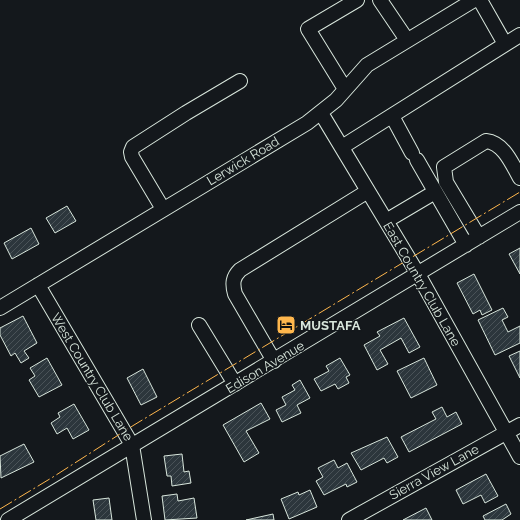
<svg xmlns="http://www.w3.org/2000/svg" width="520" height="520" viewBox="0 0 520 520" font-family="Raleway,sans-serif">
	<defs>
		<pattern id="building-hatch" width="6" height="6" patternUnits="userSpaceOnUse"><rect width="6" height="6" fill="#2c363c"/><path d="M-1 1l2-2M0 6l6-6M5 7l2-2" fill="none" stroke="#4a5358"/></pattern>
	</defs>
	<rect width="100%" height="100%" fill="#14181c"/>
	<path fill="url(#building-hatch)" stroke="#d8e6dc" d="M67,206l9,15 -21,12 -9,-15z
		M31,228l8,16 -27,15 -8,-16z
		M520,248v26l-11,-20z
		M474,274l18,36 -10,5 -2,-5 -7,4 -16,-31z
		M503,308l5,9 -6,3 6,12 12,-6v17l-25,12 -17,-35z
		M23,316l14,27 -13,8 5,7 -8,5 -6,-10 -4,3 -11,-21v-7z
		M404,318l16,29 -11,6 -8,-15 -21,12 8,14 -11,6 -13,-25 16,-9 -3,-4z
		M520,351v27l-11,-22z
		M47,358l15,27 -23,12 -10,-17 6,-4 -5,-8z
		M340,358l10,17 -4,2 3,6 -11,6 -3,-5 -14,7 -7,-12 15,-8 -3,-5z
		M424,358l13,27 -26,13 -14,-27z
		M143,369l14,28 -16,8 -14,-27z
		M300,380l10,18 -13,7 4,8 -19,9 -6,-12 10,-5 -4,-8 13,-7 -3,-5z
		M261,403l9,16 -24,12 13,22 -15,9 -21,-37z
		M74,404l15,26 -16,9 -6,-11 -10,6 -6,-11 9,-6 -2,-4z
		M442,407l5,10 9,-5 6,12 -53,28 -8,-15 35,-18 -4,-7z
		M387,437l11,20 -11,6 -3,-5 -23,12 -10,-17z
		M24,444l10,18 -33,16 -1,-22z
		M182,454l2,18 5,-1 2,12 -19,3 -1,-10h-4l-3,-20z
		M334,460l4,8 9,-5 10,19 -10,5 -1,-3 -22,11 -8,-14 7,-4 -5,-9z
		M486,474l12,22 -13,7 -4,-8 -18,9 -7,-14z
		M310,490l7,17 -28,12 -8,-20 17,-7 1,3z
		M177,494l1,7 16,-3 3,20 -32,2 -3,-24z
		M109,498l3,22h-16l-3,-20z
		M506,504l5,10 -9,6h-17l-2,-4z
		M426,508l6,12h-29z
		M273,514l1,6h-28z"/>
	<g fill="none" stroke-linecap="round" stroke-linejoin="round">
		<defs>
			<path id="minor" d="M380,0l27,40
				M480,0l25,44
				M345,89l-37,-60 49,-29
				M321,113l97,161 102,183
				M392,116l20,37
				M342,147l178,-112
				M417,160l49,85
				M163,209l-31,-52 -1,-5 2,-5 53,-34 54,-32
				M386,221l49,-29
				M479,237l-33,-55 -2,-15 42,-26c18,2 26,23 34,37
				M38,285l94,160 12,75
				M0,308l307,-185 29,-23 31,-35 107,-65
				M199,325l36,59
				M274,361l-39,-67c-3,-11 -2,-17 5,-24l128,-79
				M8,520l512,-308
				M349,520l171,-95"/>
		</defs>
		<use href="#minor" stroke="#d8e6dc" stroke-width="16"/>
		<use href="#minor" stroke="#14181c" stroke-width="14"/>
		<path stroke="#ffb74d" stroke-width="1" stroke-dasharray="14 3 2 3" stroke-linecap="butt" d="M0,509l53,-32 81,-52 386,-233"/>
	</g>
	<defs>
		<symbol id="hotel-square" viewBox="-11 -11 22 22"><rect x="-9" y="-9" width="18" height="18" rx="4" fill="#ffb74d" stroke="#14181c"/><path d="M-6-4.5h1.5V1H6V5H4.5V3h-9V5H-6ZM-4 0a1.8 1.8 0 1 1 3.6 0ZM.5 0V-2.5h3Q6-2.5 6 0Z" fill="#111"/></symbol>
	</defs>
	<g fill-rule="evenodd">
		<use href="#hotel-square" x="275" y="314" width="22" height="22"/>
	</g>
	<g text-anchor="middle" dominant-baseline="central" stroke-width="3" stroke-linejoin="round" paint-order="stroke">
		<g font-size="13" fill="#d8e6dc" stroke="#14181c">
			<text transform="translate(243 161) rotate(-31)">Lerwick Road</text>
			<text transform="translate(422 284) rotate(60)">East Country Club Lane</text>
			<text transform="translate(265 367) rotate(-31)">Edison Avenue</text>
			<text transform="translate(92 377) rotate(59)">West Country Club Lane</text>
			<text transform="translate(434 472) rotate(-29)">Sierra View Lane</text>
		</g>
		<g font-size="13" font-weight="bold" fill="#d8e6dc" stroke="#14181c" text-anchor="start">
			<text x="300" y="325">MUSTAFA</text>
		</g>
	</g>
</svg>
